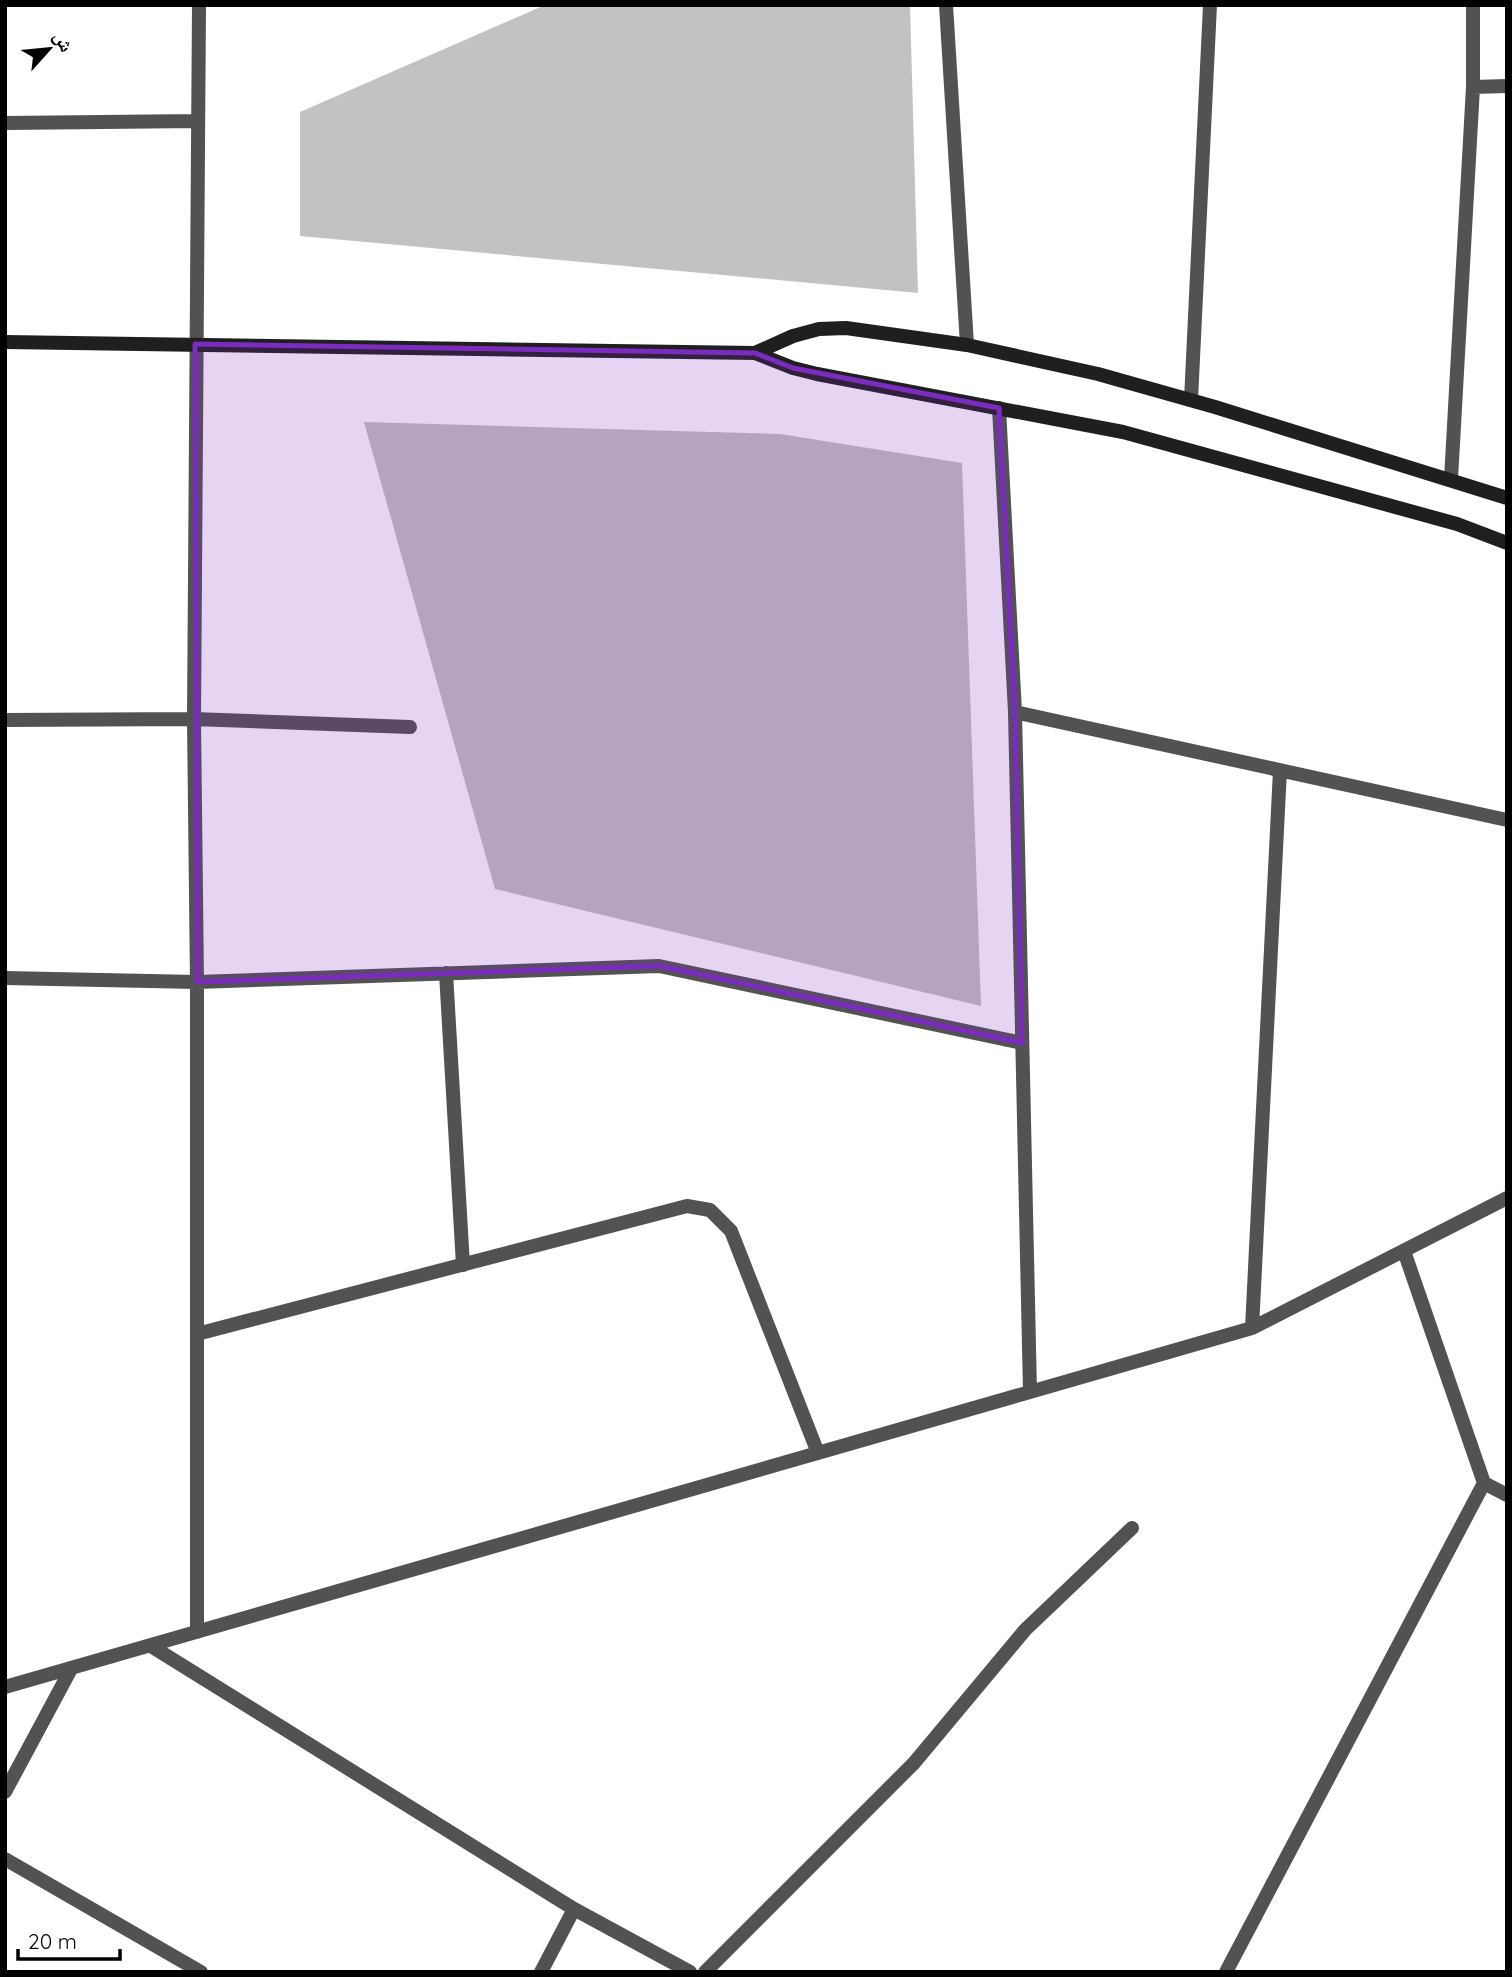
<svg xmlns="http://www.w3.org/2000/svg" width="1512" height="1977" viewBox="0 0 1512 1977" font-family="Quicksand,'Noto Naskh Arabic',sans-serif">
	<rect width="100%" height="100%" fill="#fff"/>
	<path fill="#c2c2c2" d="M545,5h365l8,288 -618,-57v-124z
		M364,422l416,12 182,29 19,543 -486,-117z"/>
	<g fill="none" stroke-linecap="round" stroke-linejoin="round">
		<path stroke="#525252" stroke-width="14" d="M946,5l21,340
			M1473,87l34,-1
			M5,123l193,-2
			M1191,400l19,-395
			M999,408l16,304 15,680
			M1451,479l22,-392v-82
			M1015,712l492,108
			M5,720l189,-1 216,8
			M446,973l17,292
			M5,978l192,4 462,-16 363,77
			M1252,1328l28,-558
			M197,1334l490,-128 23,4 21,21 87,222
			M1484,1483l23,12
			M197,1632v-650l-3,-263 5,-714
			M151,1646l423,263 116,63
			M5,1687l1247,-359 255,-130
			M5,1792l66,-123
			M5,1859l196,113
			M541,1972l33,-63
			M705,1972l209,-209 111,-133 107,-102
			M1226,1972l258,-489 -80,-232"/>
		<path stroke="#1f1f1f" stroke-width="14" d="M5,342l750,11 38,15 24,6 306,58 334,92 50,19
			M755,353l38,-17 26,-7 27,-1 121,17 131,29 117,33 292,91"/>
	</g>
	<path fill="#7b2cbf" fill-opacity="0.2" stroke="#7b2cbf" stroke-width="5" stroke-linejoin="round" d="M195,344l560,9 38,15 206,40 16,304 7,331 -363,-77 -462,16z"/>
	<rect width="1512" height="1977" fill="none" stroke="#000000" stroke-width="14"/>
	<g transform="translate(49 49) rotate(63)" stroke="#ffffff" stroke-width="5" paint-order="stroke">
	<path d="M0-5L12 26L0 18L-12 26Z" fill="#000000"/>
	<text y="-10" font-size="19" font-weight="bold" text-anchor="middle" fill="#000000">ش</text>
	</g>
	<path d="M18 1949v10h102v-10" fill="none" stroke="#000000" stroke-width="3.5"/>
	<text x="28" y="1949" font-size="21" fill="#000000" stroke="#ffffff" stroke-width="5" paint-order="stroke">20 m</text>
</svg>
